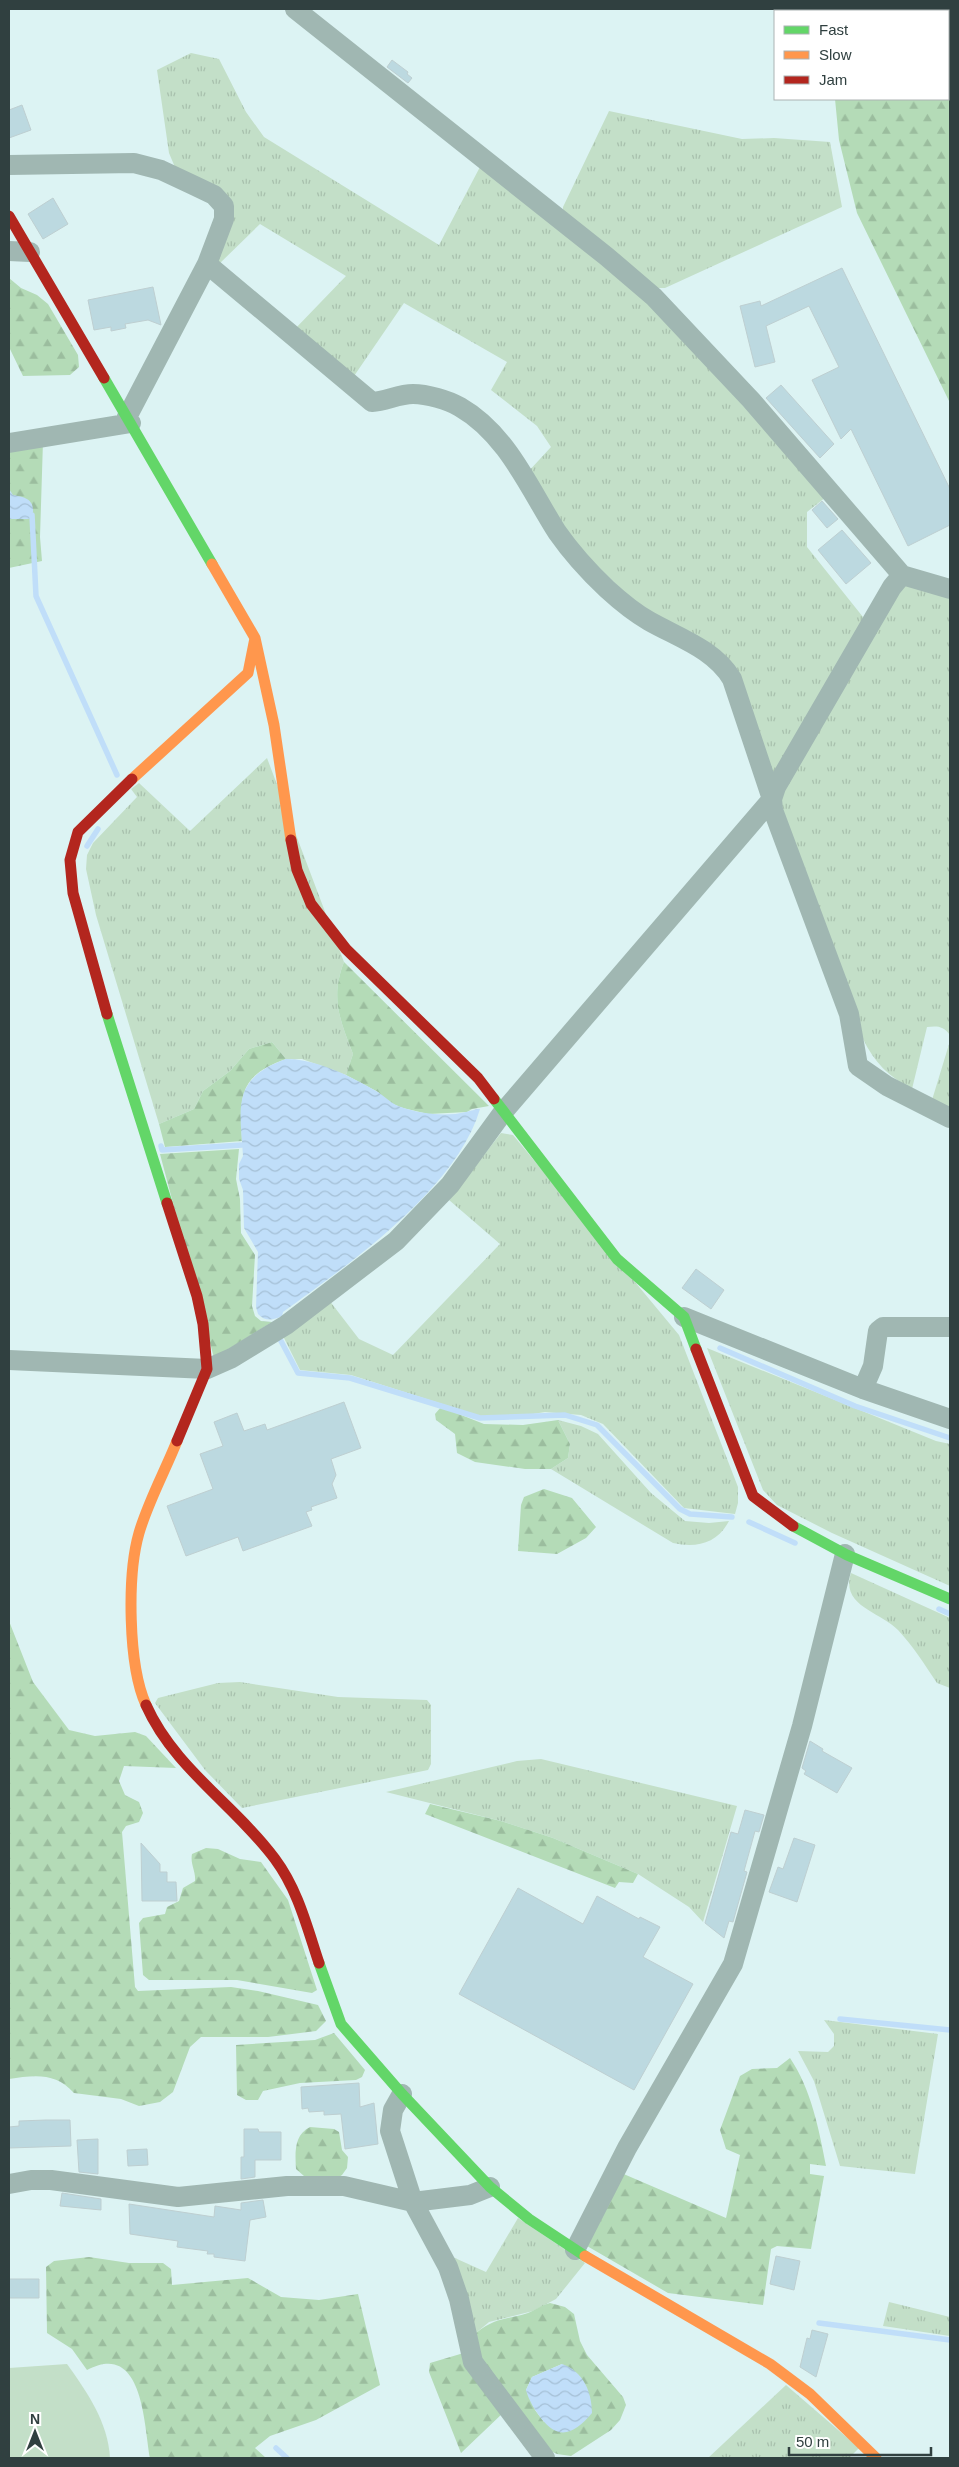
<svg xmlns="http://www.w3.org/2000/svg" width="959" height="2467" viewBox="0 0 959 2467" font-family="Helvetica,sans-serif">
	<defs>
		<pattern id="grass-tufts" width="24" height="20" patternUnits="userSpaceOnUse" patternTransform="scale(1.25)"><rect width="24" height="20" fill="#c3dfc8"/><path d="M3 7l-1-3M5 7V3M7 7l1-3M15 17l-1-3M17 17v-4M19 17l1-3" fill="none" stroke="#a8c0ad"/></pattern>
		<pattern id="forest-firs" width="22" height="20" patternUnits="userSpaceOnUse" patternTransform="scale(1.25)"><rect width="22" height="20" fill="#b4dbb7"/><path d="M5 1l3.5 6h-7zM16 11l3.5 6h-7z" fill="#9bbd9e"/></pattern>
		<pattern id="water-waves" width="16" height="10" patternUnits="userSpaceOnUse" patternTransform="scale(1.25)"><rect width="16" height="10" fill="#c0def9"/><path d="M0 5q4-4 8 0t8 0" fill="none" stroke="#a5c0d6"/></pattern>
	</defs>
	<rect width="100%" height="100%" fill="#dcf3f3"/>
	<path fill="url(#grass-tufts)" d="M191,53l28,6 27,53 18,25 175,108 42,-80 152,119 193,213 -19,15v35l60,75 -93,160 -40,-111 -85,-55 -82,-79 -40,-64 24,-26 -14,-21 -46,-36 16,-28 -103,-59 -52,76 -59,-48 53,-55 -86,-52 -44,43 13,-49 -52,-46 -8,-19 -12,-83z
		M609,111l133,28 32,-1 56,4 12,65 -177,81h-15l-87,-72v-9z
		M916,585l34,8v442c-7,-9 -12,-9 -23,-8l-15,62c-23,-12 -38,-27 -49,-50l-85,-231v-14l125,-208z
		M267,758l77,204c-14,36 -4,58 9,92l-7,21 -44,-16h-16l-14,-17 -23,7 -19,22 -27,20 -9,18 -35,15 -63,-209 -10,-46 1,-14 6,-12 44,-46 -6,-8 8,-6 51,48z
		M950,1041v68l-18,-9z
		M501,1133l12,2 166,200 59,152v16l-3,11 -51,-6 -81,-84 -22,-9 -36,-3 -24,4h-41l-129,-41 -51,-5 -18,-36 47,-34 30,39 34,16 107,-111 -51,-44z
		M707,1348l229,93 14,3v142l-118,-53 -55,-28 -14,-15z
		M558,1420l23,6 17,8 53,59 34,28 24,2 20,-2c-12,23 -33,27 -56,22l-122,-74 17,-11 2,-14z
		M851,1573l99,45v70l-13,-5c-12,-18 -24,-37 -39,-53 -17,-18 -58,-24 -47,-57z
		M240,1682l98,15 89,3 4,5v59l-3,6 -186,38 -37,-38 -50,-67 3,-5 60,-15z
		M541,1759l196,47 -34,116 -14,-15 -51,-33 -85,-36 -52,-17 -115,-29 131,-31z
		M824,2020l114,14 -23,140 -75,-8 -26,-85 -16,-30 30,1 6,-6v-12z
		M518,2218l67,45 -29,36 -23,12 -44,11 -13,11 -30,-79 40,18z
		M889,2302l61,15v19l-67,-10z
		M786,2385l73,63 -10,10h-141z"/>
	<path fill="url(#forest-firs)" fill-rule="evenodd" d="M810,9h68l3,2h-69z
		M948,80l2,3v320l-93,-190 -18,-73 -4,-41h113z
		M9,278l12,10 16,7 11,9 30,51 1,12 -9,8 -47,1 -14,-29z
		M43,441l-3,96 2,24 -33,7v-121z
		M344,962l145,144 -17,3 -5,3 -39,2 -25,-6 -15,-6 -10,-10 -32,-17 7,-21c-13,-34 -23,-56 -9,-92z
		M272,1042l14,17c-48,17 -46,37 -44,82l-77,6 -6,-23 35,-15 9,-18 27,-20 19,-22z
		M239,1149l-3,30 4,20 1,34 14,22 -3,51 3,10 6,5 11,1 -58,36 -54,-204z
		M441,1407l43,17 39,1 35,-5 12,24 -2,14 -17,11h-26l-50,-7 -18,-9 -2,-19 -19,-14 -1,-6z
		M544,1489l28,9 24,29 -10,11 -29,16 -39,-3 3,-46 3,-8z
		M9,1621l24,61 36,48 26,6 40,-4 11,4 30,32 -52,-2 -5,15 6,14 14,7 4,11 -4,9 -13,4 -4,6 13,155 3,4 93,-4 27,4 60,14 8,16 -10,10 -48,6h-67l-11,10 -17,45 -13,10 -21,4 -18,-7 -47,-6c-18,-21 -40,-18 -65,-14z
		M430,1804l71,17 52,17 85,36 -5,9 -14,-1 -4,6 -190,-74z
		M206,1848l12,1 22,10 21,3 27,38 29,90 -5,3 -75,-13h-88l-6,-5 -4,-52 4,-5 22,-4 2,-7 12,-6 4,-13 12,-7c1,-10 -5,-17 -3,-27z
		M334,2033l31,37 -3,7 -6,3 -56,3 -37,8 -5,9h-12l-9,-5 -1,-50 79,-5z
		M790,2058c21,31 29,71 36,108l-16,-2v10l14,2 -13,73 -34,-3 -6,3 -8,56 -95,-12 -81,-47 32,-74 107,46 14,-63 -14,-6 -6,-19 20,-54 12,-7 25,-1z
		M310,2127l24,2 5,3 3,18 6,7 -1,11 -5,7 -6,4 -32,-3 -8,-7c-1,-17 -2,-34 14,-42z
		M89,2257l40,6h34l8,6 1,16 76,-7 33,19 38,3 39,-6 22,91 -64,35 -46,16 -15,12 11,10h-116c-6,-34 -7,-118 -63,-88l-15,-21 -25,-16 -1,-66 8,-6z
		M550,2303l15,4 9,7 6,27 7,14 36,42 3,8 -6,15 -9,10 -40,26 -14,-2 -15,-7 -63,-84 -3,-30c20,-16 30,-13 52,-20 8,-3 13,-8 22,-10zM562,2364l-18,58 -9,-12 -9,-20 6,-13z
		M467,2352l37,60 -43,41 -32,-81 1,-9z"/>
	<path fill="#c3dfc8" d="M67,2364c20,28 41,58 43,94h-101v-90z"/>
	<path fill="url(#water-waves)" d="M878,9h72v74l-2,-3v-69h-67z
		M9,489l4,6c11,2 21,4 20,17l-4,7h-20z
		M286,1059c31,0 64,17 90,32 9,5 15,13 25,16 19,7 46,10 65,5 6,-1 8,-3 14,-3 -24,81 -131,155 -197,203l-1,4c-9,4 -17,6 -24,-2l-2,-7 2,-55 -14,-24 -1,-38 -4,-11v-15l4,-8c-3,-49 -12,-77 43,-97z
		M562,2364c21,7 30,28 30,49 -17,20 -33,29 -51,5 -6,-8 -12,-17 -15,-28l6,-13z"/>
	<g fill="none" stroke-linecap="round" stroke-linejoin="round">
		<path stroke="#c0def9" stroke-width="5.5" d="M32,515l4,81 81,179
			M87,846l11,-17
			M161,1146l1,4 80,-5
			M281,1341l17,32 52,5 130,40 85,-3 32,10 83,84 10,5 42,3
			M720,1348l135,58 95,32
			M749,1522l46,21
			M939,1609l11,5
			M840,2019l110,11
			M819,2323l131,17
			M276,2448l11,10"/>
	</g>
	<path fill="#bcd9e0" stroke="#becfd1" d="M392,60l16,12 -1,2 5,4 -4,5 -21,-16z
		M22,105l9,25 -22,8v-28z
		M53,198l15,26 -25,15 -15,-25z
		M842,268l108,221v36l-42,21 -57,-117 -10,10 -29,-59 27,-13 -30,-61 -43,20 9,36 -20,5 -15,-61 20,-5 1,5z
		M153,287l8,38 -13,-5 -23,4 1,4 -15,3v-4l-17,3 -6,-30z
		M781,385l53,59 -14,14 -54,-60z
		M822,501l16,18 -11,9 -15,-18z
		M842,530l29,33 -25,21 -28,-34z
		M696,1269l28,21 -13,19 -29,-21z
		M344,1402l17,46 -30,11 5,16 -4,9 5,14 -26,9 1,3 -6,2 6,14 -69,25 -5,-14 -52,19 -19,-50 46,-17 -13,-35 23,-8 -9,-24 23,-9 7,18 21,-7 2,6z
		M810,1741l13,8 -1,2 30,17 -15,25 -33,-19 2,-3 -4,-3z
		M745,1810l19,5 -5,17 -4,-1 -11,40 3,1 -14,50 -4,-1 -5,17 -19,-15 26,-91 7,2z
		M794,1838l21,7 -18,57 -28,-10 9,-25 5,2z
		M141,1843l19,21v8h7v10h9l1,19h-35z
		M518,1888l65,36 14,-28 42,23 1,-2 20,10 -17,30 50,27 -59,106 -175,-96z
		M359,2083l1,24 14,-4 4,41 -33,5 -4,-35 -17,1v-4l-15,1 -1,-4 -6,1 -1,-22z
		M46,2120h24l1,26 -62,2v-21l10,-1v-5z
		M244,2129h14l1,3h22v28h-26v17l-14,2v-22h3z
		M98,2139v35l-19,-2 -2,-32z
		M147,2149l1,16 -20,1 -1,-16z
		M62,2193l39,6v11l-41,-4z
		M263,2200l3,17 -16,3 -5,41 -31,-4v-3h-7l1,-3 -31,-4 1,-6 -48,-7 -1,-30 85,13 1,-11 26,4v-7z
		M776,2256l24,5 -6,29 -24,-6z
		M9,2279h30v19h-30z
		M812,2330l16,4 -12,43 -16,-10 7,-29 3,1z"/>
	<g fill="none" stroke-linecap="round" stroke-linejoin="round">
		<path stroke="#a0b7b2" stroke-width="20" d="M295,9l311,247 48,41 97,103 151,175 48,14
			M9,165l125,-2 27,7 32,15 21,10 10,11v13l-17,45 -80,153
			M9,251l21,1
			M207,264l165,138c14,-1 27,-8 41,-8 14,0 35,6 47,13 47,27 69,81 97,125 14,20 33,41 50,57 12,11 28,24 42,32 30,17 65,28 83,58l40,120 1,11 76,204 9,52 29,20 63,32
			M9,443l122,-20
			M684,1317l179,72 87,30
			M9,1360l198,9 25,-11 54,-33 110,-84 54,-56 54,-74 268,-312 4,-12 116,-200 10,-12
			M863,1389l10,-23 5,-35 5,-4h67
			M402,2094l-9,16 -3,21 23,71 35,65 11,32 14,63 72,96
			M9,2184l22,-4h20l127,17 109,-11h57l69,16 57,-7 20,-8
			M575,2250l52,-102 106,-184 69,-238 43,-172"/>
		<path stroke="#63d668" stroke-width="11" d="M104,378l108,186
			M107,1014l60,189
			M494,1099l123,160 67,58 12,32
			M793,1526l54,29 103,44
			M319,1963l22,61 61,70 88,93 39,32 56,37"/>
		<path stroke="#ff974d" stroke-width="11" d="M212,564l43,74 19,87 17,115
			M132,779l116,-106 7,-35
			M146,1705c-18,-40 -19,-130 -7,-172 9,-31 26,-62 38,-92
			M585,2256l185,108 40,30 66,64"/>
		<path stroke="#b3261e" stroke-width="11" d="M9,216l95,162
			M291,840l6,30 14,34 35,45 132,129 16,21
			M107,1014l-34,-121 -3,-33 8,-28 54,-53
			M167,1203l30,93 6,28 4,45 -30,72
			M696,1349l57,147 40,30
			M146,1705c28,63 89,100 129,154 23,31 32,68 44,104"/>
	</g>
	<rect width="959" height="2467" fill="none" stroke="#304040" stroke-width="20"/>
	<rect x="774" y="10" width="175" height="90" fill="#ffffff" stroke="#acb3b3"/>
	<rect x="784" y="26" width="25" height="8" fill="#63d668" stroke="#acb3b3"/>
	<text x="819" y="35" font-size="15" fill="#304040">Fast</text>
	<rect x="784" y="51" width="25" height="8" fill="#ff974d" stroke="#acb3b3"/>
	<text x="819" y="60" font-size="15" fill="#304040">Slow</text>
	<rect x="784" y="76" width="25" height="8" fill="#b3261e" stroke="#acb3b3"/>
	<text x="819" y="85" font-size="15" fill="#304040">Jam</text>
	<g transform="translate(35 2432)" stroke="#ffffff" stroke-width="4" paint-order="stroke">
	<path d="M0-4L9 19L0 12L-9 19Z" fill="#304040"/>
	<text y="-8" font-size="14" font-weight="bold" text-anchor="middle" fill="#304040">N</text>
	</g>
	<path d="M789 2447v8h142v-8" fill="none" stroke="#304040" stroke-width="2.5"/>
	<text x="796" y="2447" font-size="15" fill="#304040" stroke="#ffffff" stroke-width="4" paint-order="stroke">50 m</text>
</svg>
